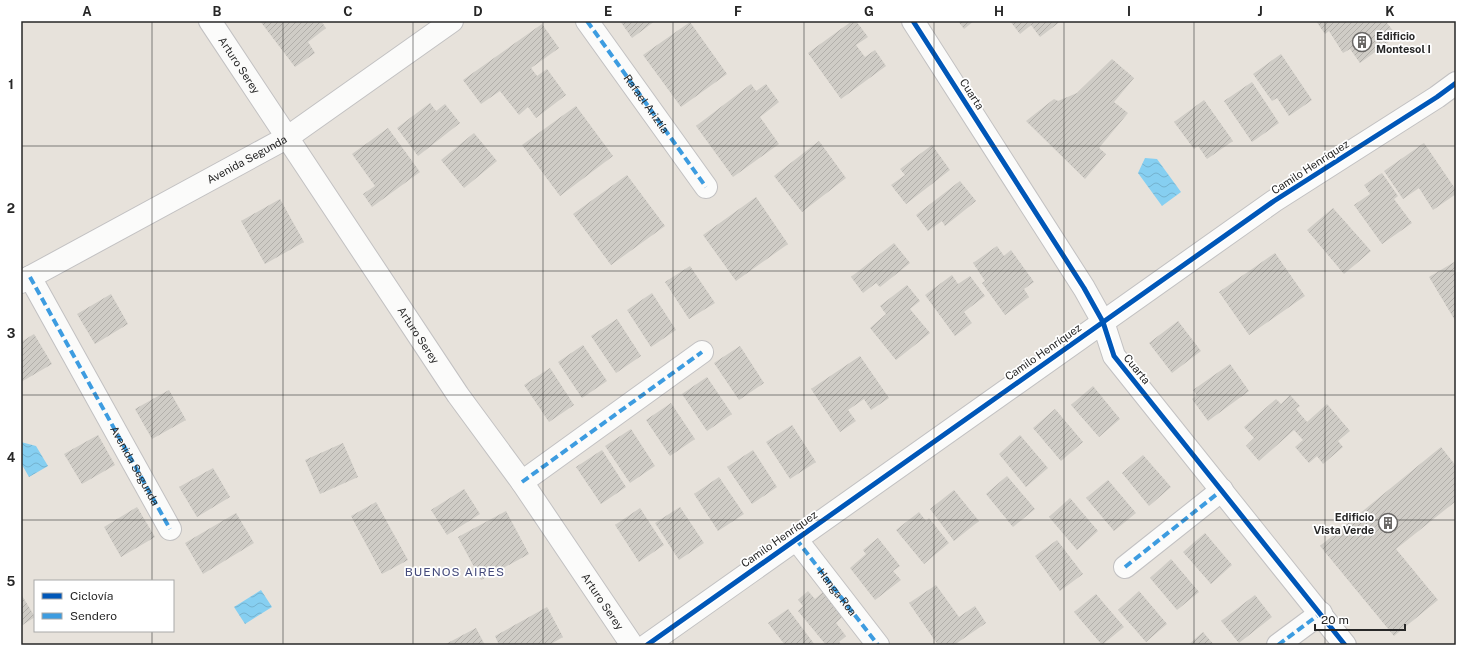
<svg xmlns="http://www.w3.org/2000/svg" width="1477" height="666" viewBox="0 0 1477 666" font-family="'Public Sans',sans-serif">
	<defs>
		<pattern id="water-waves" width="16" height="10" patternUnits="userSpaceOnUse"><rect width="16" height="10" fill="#86cff1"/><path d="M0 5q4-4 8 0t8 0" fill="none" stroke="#74b2cf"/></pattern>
		<pattern id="building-hatch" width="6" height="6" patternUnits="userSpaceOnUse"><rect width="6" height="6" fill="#cfccc6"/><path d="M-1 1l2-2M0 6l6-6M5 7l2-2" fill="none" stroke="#b2afaa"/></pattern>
	</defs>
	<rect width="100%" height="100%" fill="#e7e2db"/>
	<path fill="url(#water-waves)" d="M1145,158l12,1 24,33 -19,14 -24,-33z
		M21,442l15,4 12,20 -19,11 -8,-14z
		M261,590l11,17 -27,17 -11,-17z"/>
	<path fill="url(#building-hatch)" d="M260,21h61l5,7 -18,14 7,11 -20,14z
		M620,21h35l-23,17z
		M852,21h4l12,16 -12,8 9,12 10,-7 11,16 -45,33 -33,-46z
		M958,21h16l-10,8z
		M1010,21h51l-21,16 -9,-12 -11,9z
		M1316,21h74l-3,2 10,13 -37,27 -10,-14 -7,4 -14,-22 -4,3z
		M690,22l37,52 -46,33 -38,-52z
		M542,24l17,24 -28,20 6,8 10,-7 19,26 -30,23 -8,-11 -9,8 -19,-24 -19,13 -18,-24z
		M1281,54l31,46 -23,16 -12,-18 -5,3 -19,-27z
		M1112,59l22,19 -20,24 14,11 -29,35 7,6 -21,25 -59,-58 28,-22 4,2 19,-8z
		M1252,82l27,41 -27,19 -28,-41z
		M751,84l5,7 10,-7 13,18 -19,15 19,27 -46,33 -37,-51z
		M1204,100l29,41 -26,18 -9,-13 -4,3 -20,-27z
		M430,103l6,8 9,-7 15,19 -42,33 -21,-28z
		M576,106l37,50 -53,40 -38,-51z
		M388,128l32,44 -48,35 -9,-13 12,-8 -23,-32z
		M474,133l23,28 -33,27 -23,-28z
		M819,141l27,37 -44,34 -28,-36z
		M1424,143l32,47v4l-23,16 -14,-22 -16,11 -19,-28z
		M932,145l18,25 -44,34 -15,-19 14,-10 -5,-6z
		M1382,173l16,23 -4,3 18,24 -30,21 -28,-39 16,-11 -6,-9z
		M627,175l38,51 -54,39 -38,-51z
		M960,181l16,20 -31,25 -3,-5 -14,10 -12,-16z
		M756,197l32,47 -52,37 -33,-46z
		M280,199l24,43 -39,22 -24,-43z
		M1333,208l38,43 -27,23 -37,-44z
		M894,243l16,20 -30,24 -4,-4 -13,10 -12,-16z
		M997,246l7,10 7,-6 23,32 -10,7 5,8 -24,18 -23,-32 3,-2 -12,-18z
		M1275,253l30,43 -56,39 -30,-43z
		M1456,261v61l-27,-45z
		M690,266l25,37 -26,16 -24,-37z
		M952,275l6,9 12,-8 15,20 -21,16 8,11 -17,13 -30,-41z
		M907,285l13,16 -10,8 20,24 -34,27 -26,-32 16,-14 -6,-8z
		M652,293l24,37 -25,17 -24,-37z
		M111,294l17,30 -33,20 -18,-30z
		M617,319l24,37 -25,17 -25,-37z
		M1178,321l23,30 -29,22 -23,-30z
		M34,334l18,30 -31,18v-40z
		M583,345l24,36 -25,17 -24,-36z
		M740,346l24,37 -25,17 -25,-37z
		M860,356l29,42 -18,12 -7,-11 -16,11 8,11 -16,11 -29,-43z
		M1230,364l19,27 -41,30 -16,-22 5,-4 -4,-5z
		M550,368l24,37 -25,17 -25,-37z
		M707,377l25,37 -25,17 -25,-37z
		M1093,386l27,33 -21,18 -28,-32z
		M169,390l17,30 -34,19 -17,-30z
		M1290,395l10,11 -4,3 11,13 20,-18 23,27 -12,10 5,6 -20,17 -6,-8 -8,7 -14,-16 8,-7 -9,-10 -35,31 -13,-15 8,-8 -10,-11 32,-28 5,5z
		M671,403l24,36 -25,17 -24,-36z
		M1055,409l28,33 -22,19 -28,-33z
		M792,425l24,37 -26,17 -24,-37z
		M631,429l24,37 -25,17 -25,-37z
		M98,435l17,30 -33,19 -18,-30z
		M1020,435l28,33 -22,19 -27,-33z
		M343,443l15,34 -38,17 -15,-34z
		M1441,447l15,19v35l-60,48 42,51 -44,36 -74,-90z
		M602,450l24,37 -25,17 -25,-37z
		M753,450l24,37 -25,17 -25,-37z
		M1143,455l28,32 -22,19 -27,-33z
		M213,468l17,29 -33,20 -18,-30z
		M1007,476l28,33 -22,18 -27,-33z
		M719,477l25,37 -26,17 -24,-37z
		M1108,480l28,33 -22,18 -28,-33z
		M464,489l16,25 -33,21 -16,-25z
		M954,490l25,31 -25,20 -24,-32z
		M1070,498l28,33 -21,19 -28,-33z
		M376,502l32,58 -26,14 -31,-58z
		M137,507l18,30 -34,20 -17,-30z
		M680,507l24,36 -25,17 -24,-37z
		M640,508l24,37 -25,17 -24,-37z
		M506,511l23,43 -48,26 -23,-43z
		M919,512l7,9 3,-3 20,25 -25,21 -28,-34z
		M236,513l18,30 -51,31 -18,-31z
		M1205,533l27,32 -21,19 -28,-32z
		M878,538l22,28 -7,5 8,9 -26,20 -25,-32 16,-14 -3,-4z
		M1057,540l26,34 -23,17 -25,-35z
		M1171,559l28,33 -22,18 -27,-32z
		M936,585l23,32 16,-11 11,17 -32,22h-16l-29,-42z
		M808,591l7,8 8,-7 20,24 -7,7 10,13 -7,6 3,3h-16l-28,-34 5,-5 -5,-6z
		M1139,591l28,33 -21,18 -28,-32z
		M21,594l14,23 -14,9z
		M1096,594l28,33 -22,18 -28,-33z
		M1255,595l17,22 -33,26 -18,-22z
		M547,607l16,30 -14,8h-50l-4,-9z
		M788,609l27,36h-30l-17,-22z
		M476,628l9,17h-41z
		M1203,632l11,13h-26z"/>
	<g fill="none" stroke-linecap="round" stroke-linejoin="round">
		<defs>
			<g id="minor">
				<path id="s1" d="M210,21l248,374 64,87 110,163"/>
				<path id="s2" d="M587,21l119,166"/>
				<path d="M913,21l171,267 19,34 11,34 231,289"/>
				<path id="s3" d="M30,277l140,252"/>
				<path id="s4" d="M21,282l267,-145 164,-116"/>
				<path d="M522,482l180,-130"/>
				<path id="s5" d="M796,539l82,106"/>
				<path d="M1125,567l97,-77"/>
				<path d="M647,645l627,-444 163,-104 19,-14"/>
				<path d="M1278,645l43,-32"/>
			</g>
		</defs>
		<use href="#minor" stroke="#c2c1c2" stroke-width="24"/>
		<use href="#minor" stroke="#fbfbfa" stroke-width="22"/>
		<path stroke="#3d9ce0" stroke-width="4" stroke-dasharray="8 4" stroke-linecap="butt" d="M587,21l119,166
			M30,277l140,252
			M522,482l180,-130
			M796,539l82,106
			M1125,567l97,-77
			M1278,645l43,-32"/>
		<defs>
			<path id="cycleway" d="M913,21l171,267 19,34 11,34 231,289
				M647,645l627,-444 163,-104 19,-14"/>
		</defs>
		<use href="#cycleway" stroke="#fff" stroke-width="8"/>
		<use href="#cycleway" stroke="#0057b8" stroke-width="5"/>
	</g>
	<path fill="none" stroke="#272727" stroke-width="1" stroke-opacity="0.55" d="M152,21v560M283,21v624M413,21v624M543,21v624M673,21v624M804,21v624M934,21v624M1064,21v624M1194,21v624M1325,21v624M21,146h1435M21,271h1435M21,395h1435M21,520h1435M152,631v14"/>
	<defs>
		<symbol id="building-ring" viewBox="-11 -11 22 22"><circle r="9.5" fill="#fff" stroke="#6a6866" stroke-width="1.5"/><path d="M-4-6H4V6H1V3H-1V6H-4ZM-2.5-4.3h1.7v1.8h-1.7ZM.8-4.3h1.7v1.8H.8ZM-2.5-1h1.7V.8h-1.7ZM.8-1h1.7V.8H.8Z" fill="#6a6866"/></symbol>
	</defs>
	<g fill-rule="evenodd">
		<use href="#building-ring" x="1351" y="31" width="22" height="22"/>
		<use href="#building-ring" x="1377" y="512" width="22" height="22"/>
	</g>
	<g text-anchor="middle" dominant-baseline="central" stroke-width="3.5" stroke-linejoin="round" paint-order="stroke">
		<g font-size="11" font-weight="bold" fill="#272727" stroke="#fff" text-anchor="start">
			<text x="1376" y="36">Edificio<tspan x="1376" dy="13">Montesol I</tspan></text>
			<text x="1374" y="517" text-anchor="end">Edificio<tspan x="1374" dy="13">Vista Verde</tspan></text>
		</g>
		<g font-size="11" fill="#272727" stroke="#fff">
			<text stroke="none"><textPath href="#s1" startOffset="53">Arturo Serey</textPath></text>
			<text transform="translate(972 94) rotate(57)">Cuarta</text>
			<text stroke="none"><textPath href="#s2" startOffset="102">Rafael Ariztía</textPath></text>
			<text stroke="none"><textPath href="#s4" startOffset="257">Avenida Segunda</textPath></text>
			<text transform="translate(1310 167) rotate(-33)">Camilo Henríquez</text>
			<text stroke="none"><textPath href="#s1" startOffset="377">Arturo Serey</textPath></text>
			<text transform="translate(1043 352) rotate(-35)">Camilo Henríquez</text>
			<text transform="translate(1137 369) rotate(51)">Cuarta</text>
			<text stroke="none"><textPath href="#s3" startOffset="216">Avenida Segunda</textPath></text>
			<text transform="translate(779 539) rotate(-35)">Camilo Henríquez</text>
			<text stroke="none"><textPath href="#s5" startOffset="67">Hanga Roa</textPath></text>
			<text stroke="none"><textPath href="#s1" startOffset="701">Arturo Serey</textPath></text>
		</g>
		<g font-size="12" letter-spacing="1" fill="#444a7b" stroke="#fff">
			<text x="455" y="572">BUENOS AIRES</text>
		</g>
	</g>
	<rect width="1477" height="666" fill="none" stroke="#ffffff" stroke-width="44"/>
	<rect x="34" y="580" width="140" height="52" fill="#ffffff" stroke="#a9a9a9"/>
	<rect x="42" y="593" width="20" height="6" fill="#0057b8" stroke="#a9a9a9"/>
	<text x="70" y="600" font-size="12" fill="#272727">Ciclovía</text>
	<rect x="42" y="613" width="20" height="6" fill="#3d9ce0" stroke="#a9a9a9"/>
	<text x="70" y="620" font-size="12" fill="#272727">Sendero</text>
	<path d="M1315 624v6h90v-6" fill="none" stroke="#272727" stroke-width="2"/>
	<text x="1321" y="624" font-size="12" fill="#272727" stroke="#ffffff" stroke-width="3" paint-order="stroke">20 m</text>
	<rect x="22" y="22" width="1433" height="622" fill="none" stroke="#272727" stroke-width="1.5"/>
	<g font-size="13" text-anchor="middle" font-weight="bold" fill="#272727">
		<text x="87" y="16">A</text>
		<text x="217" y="16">B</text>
		<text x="348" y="16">C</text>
		<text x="478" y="16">D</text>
		<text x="608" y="16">E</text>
		<text x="738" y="16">F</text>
		<text x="869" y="16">G</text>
		<text x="999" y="16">H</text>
		<text x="1129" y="16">I</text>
		<text x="1260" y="16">J</text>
		<text x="1390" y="16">K</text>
		<text x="11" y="89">1</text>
		<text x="11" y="213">2</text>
		<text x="11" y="338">3</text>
		<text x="11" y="462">4</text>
		<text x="11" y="586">5</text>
	</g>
</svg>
